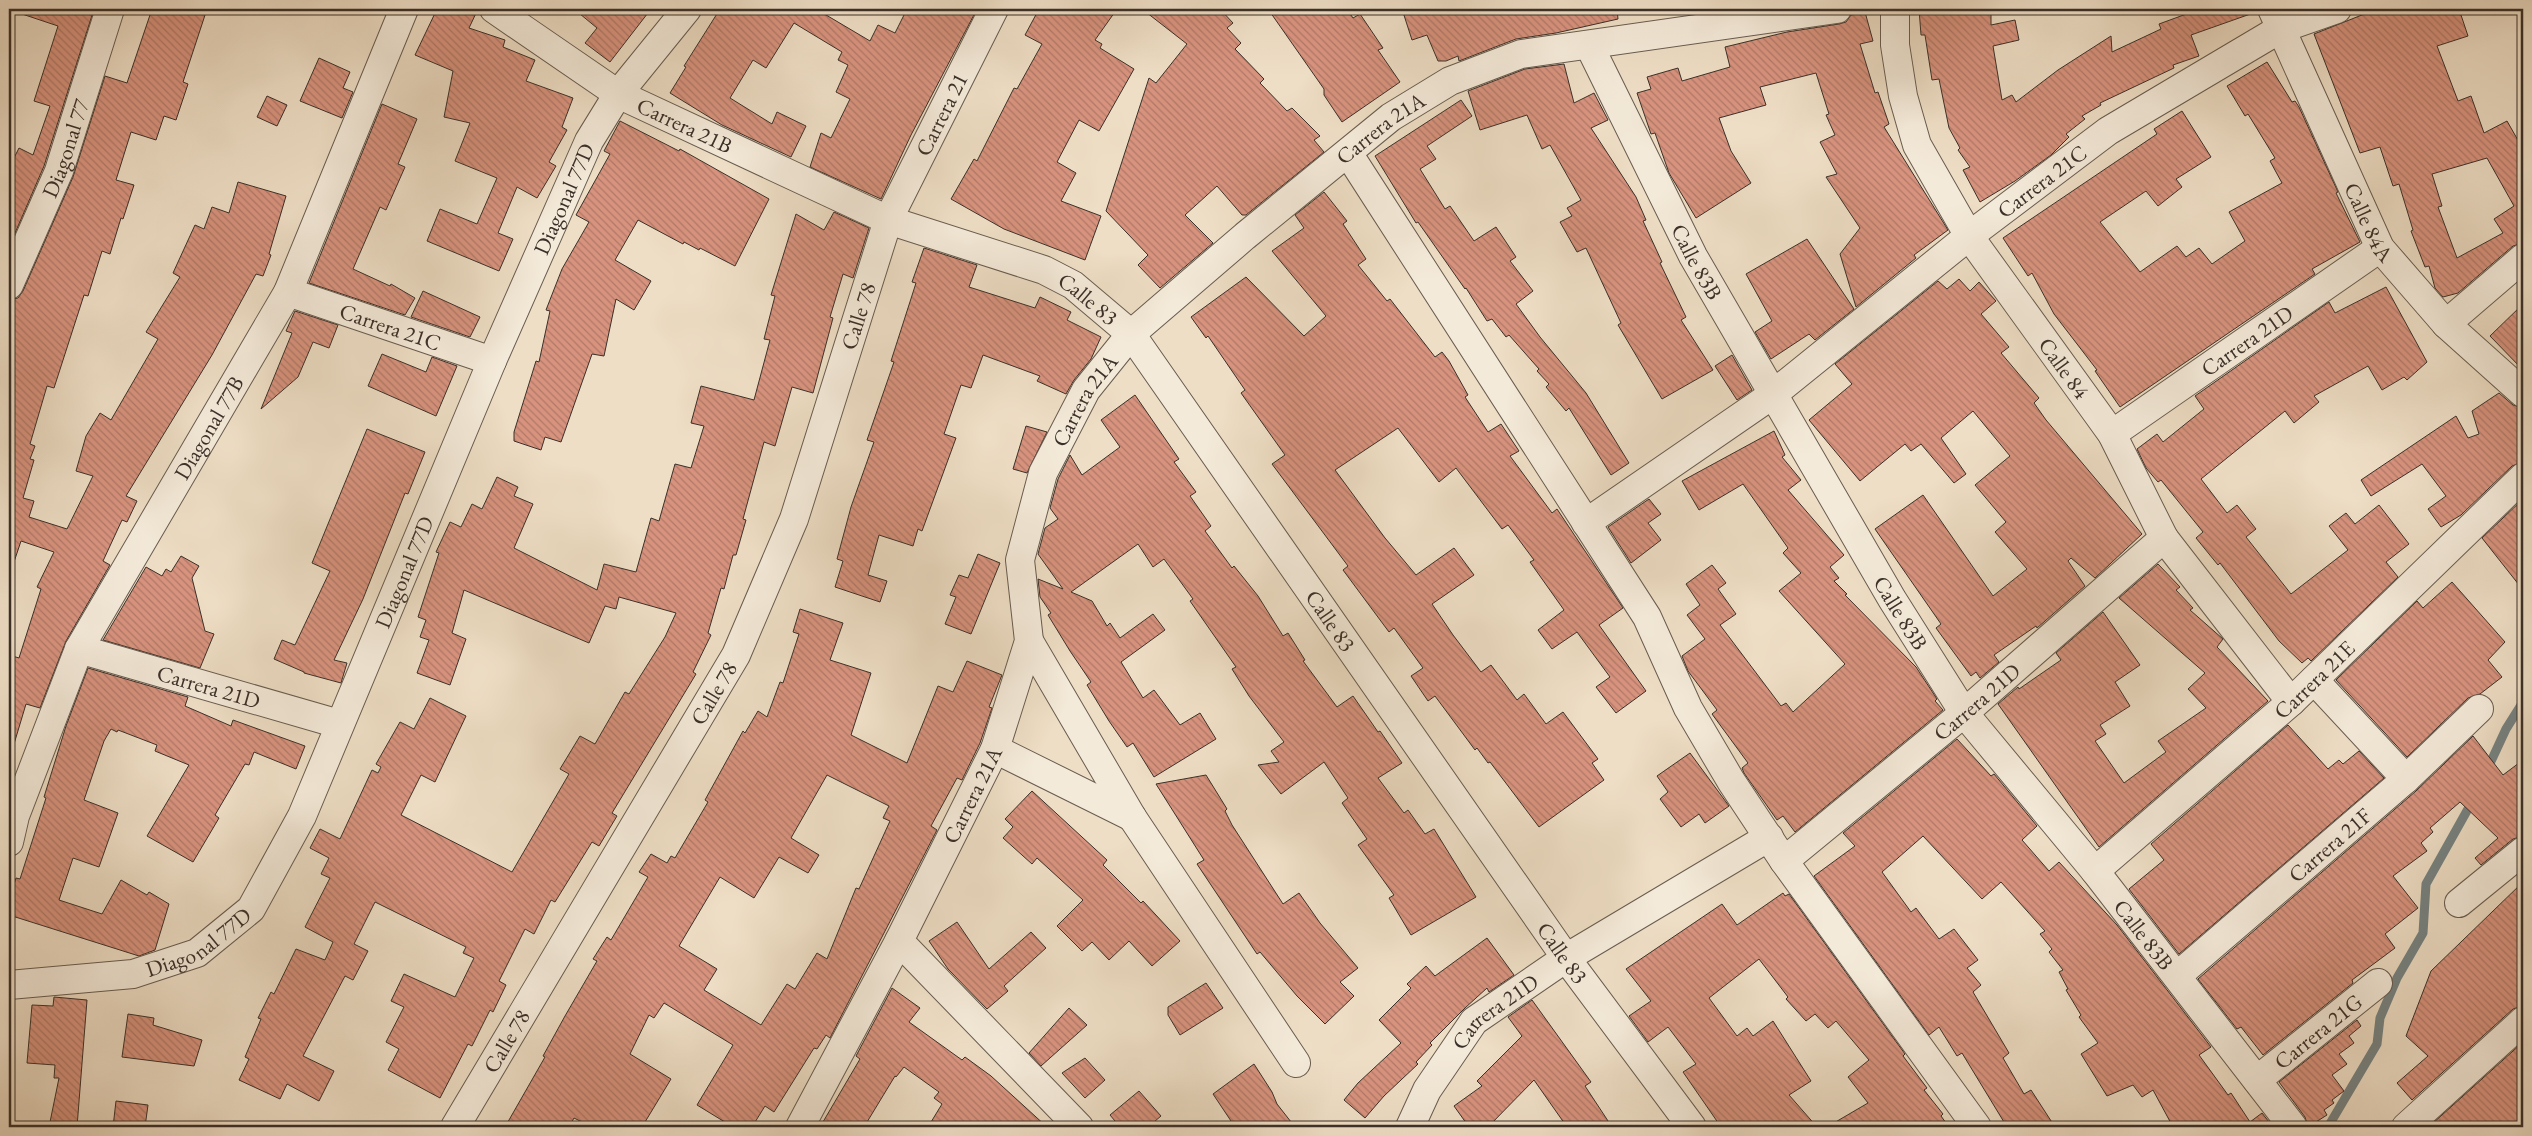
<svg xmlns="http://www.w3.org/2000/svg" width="2532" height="1136" viewBox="0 0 2532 1136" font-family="'EB Garamond',serif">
	<defs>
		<pattern id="building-back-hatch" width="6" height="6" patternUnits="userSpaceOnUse" patternTransform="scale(1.25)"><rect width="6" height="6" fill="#d8937e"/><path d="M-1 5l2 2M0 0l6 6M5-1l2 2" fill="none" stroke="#b07867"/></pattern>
	</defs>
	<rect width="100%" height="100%" fill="#eedec5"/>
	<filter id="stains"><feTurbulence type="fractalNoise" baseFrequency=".004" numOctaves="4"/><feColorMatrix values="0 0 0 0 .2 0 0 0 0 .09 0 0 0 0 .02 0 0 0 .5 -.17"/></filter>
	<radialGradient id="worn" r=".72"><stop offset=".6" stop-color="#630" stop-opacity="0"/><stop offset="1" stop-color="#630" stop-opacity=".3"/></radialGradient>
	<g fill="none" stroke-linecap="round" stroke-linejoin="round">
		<path stroke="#768382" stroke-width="9" d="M2487,770l19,-41 17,-27
			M2328,1127l49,-83 3,-26 17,-40 26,-45 3,-49 47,-84"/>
	</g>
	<path fill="url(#building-back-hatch)" stroke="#3b3029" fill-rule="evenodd" d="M19,9h75l-50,157 -35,81v-79l10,-20 14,7 17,-49 -16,-5 24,-75 -39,-13z
		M152,9h55l-24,73 5,2 -12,36 -12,-4 -8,24 -25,-8 -15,48 18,5 -11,34 -2,-1 -11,36 -8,-3 -14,45 -4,-1 -30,93 -7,-2 -17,58 5,2 -5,13 4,1 -11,38 11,3 -5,16 38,12 26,-53 -17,-5 10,-35 14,-23 11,7 47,-81 -12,-7 34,-55 -7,-4 22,-48 9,4 8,-22 17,6 9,-31 48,14 -17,58 2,1 -8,21 -7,-2 -44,81 -86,141 11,5 -10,21 -5,-2 -19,41 7,4 -44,76 -26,67 -14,-4 -12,40 -5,-1v-88l10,3 22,-69 -4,-2 17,-35 -33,-11 -8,24 -4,-1v-264l9,-2 5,-7 50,-114 32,-101 22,7z
		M437,9h41l-9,19 36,12 -2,7 32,13 -9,21 47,17 -11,29 5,3 -18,32 7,4 -19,32 -20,-11 -19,46 15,6 -14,32 -72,-30 13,-32 37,15 20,-46 -42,-17 15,-38 -26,-6 9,-46 -38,-16z
		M574,9h77l-41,53 -25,-19 12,-15z
		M720,9h96l54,32 8,-16 17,8 12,-24h70l-66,126 -30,64 -71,-32 11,-34 10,5 19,-39 -14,-7 12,-27 -10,-5 4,-8 -48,-29 -28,45 -13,-8 -23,38 42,26 5,-12 29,14 -15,31 -69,-32 -52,-32 16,-26 -2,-1z
		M1039,9h78l-22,31 7,4 -2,4 34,21 -35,62 -20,-11 -22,42 19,11 -15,28 40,15 -16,44 -81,-31 -53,-30 23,-40 3,2 37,-73 3,1 25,-45 -17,-9z
		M1142,9h78l13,14 -6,5 14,15 -6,6 29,30 -4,4 27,28 5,-3 28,28 -6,4 10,12 -78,63h-4l-25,-29 -32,29 28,28 -53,45 -22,-23 10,-10 -42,-44 43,-133 7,5 31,-39z
		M1268,9h79l6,9 7,-4 23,34 -5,2 22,32 -58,40 -18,-27v-6z
		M1402,9h215l1,10 -62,14 -40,6 -57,22 -1,-5 -12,5h-8l-11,-26 -15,5z
		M1919,9h72v16l24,-5 4,20 -26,6 9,54 10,-5 4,7 42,-32 53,-34 1,16 49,-23 -2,-5 41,-15h56v3l-65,23 8,21 -26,9 1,3 -74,35 1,2 -19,11 3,3 -19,15 3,3 -18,18 -36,26 -35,21 -17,-32 7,-3 -12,-17 2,-2 -11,-20 -10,-49 -7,1 -7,-45h-4z
		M2377,9h82l9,27 -31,10 21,55 13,-5 13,37 23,-12 16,28v94l-10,3 -55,47 -15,4 -8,-9 -6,-22 -4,1 -14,-36 2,-1 -14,-46 -6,2 -13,-39 -20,6 -46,-119zM2487,158l27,48 -20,13 9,14 -46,25 -19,-51 4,-1 -10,-32z
		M1865,12l8,29 -13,3 15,49 3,-1 11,32 -5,3 64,103 -34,25 2,3 -60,49 -16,-53 20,-26 -34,-51 11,-3 -17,-32 15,-7 -9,-20 3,-1 -13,-41 -56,14 6,18 -47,13 12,33 20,32 -55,35 -27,-45 -14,-40 -4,1 -14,-41 14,-4 -4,-12 31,-9 4,13 48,-14 -5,-20 62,-15 52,-8 7,-2 5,-7z
		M319,58l31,14 -7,16 10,4 -11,26 -42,-17z
		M2267,62l25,40 3,-1 4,6 39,85 -2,1 24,49 -48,27 3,5 -195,133 -25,-36 2,-1 -43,-56 -22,-41 -4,3 -25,-38 154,-104 -3,-5 28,-18 29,46 -35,22 6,8 -24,19 -12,-15 -46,31 40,50 37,-26 9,11 13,-9 13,16 33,-23 -16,-29 53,-29 -12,-22 5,-3 -27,-44 -3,2 -18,-30z
		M1564,64l10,39 20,-10 14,27 -17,8 45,69 10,23 -3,1 19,41 -2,1 26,54 -5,3 32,50 -51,29 -44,-74 3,-2 -35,-75 -9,4 -17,-30 12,-6 -5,-8 14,-8 -31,-55 -8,4 -15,-34 -47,15 -12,-39 57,-22z
		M267,96l20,9 -10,21 -20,-9z
		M1461,100l11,16 -45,30 9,13 -16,10 25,40 5,-3 24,35 22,-14 20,30 -6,4 23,30 -17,13 24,33 46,56 43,70 -18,12 -42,-67 -3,3 -20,-24 3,-3 -12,-13 2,-2 -30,-34 -3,2 -14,-18 -5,2 -21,-33 -1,1 -47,-67 -2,1 -41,-67z
		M382,104l35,15 -19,45 7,3 -19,43 -6,-3 -27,62 37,17 1,-2 24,14 -10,17 -96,-32z
		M620,121l59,30 1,-2 89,50 -34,67 -35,-18 -1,2 -15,-8 -1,2 -45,-24 -23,40 36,21 -17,29 -18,-11 -12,57 -12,-2 -31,88 -16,-5 -4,13 -27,-9v-9l22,-71 3,1 11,-51 -4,-1 16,-41 27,-47 -13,-7 34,-61 -6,-3z
		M1324,192l23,29 -4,3 23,35 -8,6 29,36 3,-2 45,58 7,-5 7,9 19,34 -3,2 23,35 13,-8 18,27 -9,5 42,57 5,-4 66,99 -24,17 47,66 -30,22 -20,-26 14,-10 -33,-45 -25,17 -14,-19 26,-20 -34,-48 4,-2 -26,-35 -6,4 -46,-61 -17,14 -41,-54 -63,42 50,68 31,37 38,-27 20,27 -42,29 21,31 28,37 10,-7 26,35 7,-6 22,30 17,-12 35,47 -6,4 12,17 -65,47 -49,-65 -2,1 -11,-15 -2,2 -40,-54 -7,5 -17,-25 12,-8 -29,-40 -5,4 -46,-62 5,-4 -76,-102 13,-9 -44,-62 4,-3 -37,-54 -2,2 -15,-21 55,-40 58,59 22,-20 -54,-65 32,-23 -9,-13z
		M834,212l35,16 -16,50 -10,-4 -13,43 3,1 -20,75 -21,-6 -17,59 -11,-4 -21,77 3,1 -10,35h-3l-9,34 -3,-1 -13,45 3,2 -18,37 3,2 -84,139 5,3 -18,30 -7,-4 -37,60 -4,-2 -17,34 -9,-5 -26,52 7,4 -13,27 -3,-2 -18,36 -4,-2 -28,54 -52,-28 11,-21 -13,-7 18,-35 -13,-6 13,-27 51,23 19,-39 -11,-5 3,-6 -91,-45 -21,42 14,7 -15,29 -8,-4 -42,80 31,15 -15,30 -32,-17 -7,15 -41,-19 10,-21 -4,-2 16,-38 -3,-1 13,-26 3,2 22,-45 29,11 8,-18 -28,-15 25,-49 -9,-4 8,-16 -19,-10 10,-19 20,10 32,-69 6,3 3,-6 -5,-3 24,-42 14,7 16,-31 36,18 -31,66 -14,-7 -20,40 111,57 57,-98 -9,-5 20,-33 15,8 30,-52 4,2 36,-57 11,-24 -57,-16 -3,12 -11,-3 -16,37 -125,-53 -12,43 14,6 -16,46 -33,-12 12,-33 -9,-3 6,-17 -8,-3 21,-64 -3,-1 14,-30 11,5 11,-23 10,5 15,-32 21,10 -4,9 19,8 -19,44 83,42 7,-26 32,8 15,-54 8,3 16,-57 16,4 13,-42 -13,-3 10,-37 53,14 16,-60 -6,-1 11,-43 -4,-1 25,-81 28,16z
		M1807,239l47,70 -39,31 -6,-6 -38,25 -16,-27 17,-11 -26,-47z
		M924,248l53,17 -8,22 66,21 5,-11 31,15 -4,8 34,17 -10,22 -17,21 -8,14 -29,-13 3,-5 -57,-21 -12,33 -10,-3 -17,49 12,4 -34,93 -4,-2 -5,17 -34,-11 -11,40 19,6 -7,21 -45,-15 8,-26 -6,-2 14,-52 23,-65 -7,-2 27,-78 -3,-1 25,-78 -4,-1z
		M1959,279l11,12 9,-9 17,19 -15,13 28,33 -8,6 38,45 -5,5 12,17 96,114 -47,44 -24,-20 -3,3 17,25 -48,42 -1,-2 -42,29 5,7 -19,16 -4,-6 -5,4 -35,-48 5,-4 -66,-95 48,-34 70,101 34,-27 -32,-37 11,-10 -31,-37 35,-29 -37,-45 -32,27 25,36 -12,9 -33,-39 -10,7 -6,-7 -45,37 -51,-61 43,-36 -17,-20 103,-83 9,8z
		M2386,287l41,75 -20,18 -3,-3 -22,13 -14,-24 -54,30 5,6 -25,21 -9,-12 -84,68 26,34 10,-8 19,24 -10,8 45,57 57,-44 -19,-24 17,-13 9,11 24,-19 30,39 -23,18 12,15 -87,84 -3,-3 -6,5 -23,-22 -59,-78 -2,2 -22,-27 7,-6 -42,-52 -3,2 -12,-14 -9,-19 20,-15 6,8 41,-33 -9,-13 134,-94 6,11z
		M423,291l57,26 -10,20 -59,-20z
		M2523,304v66l-33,-34z
		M295,311l43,14 -9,23 -16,-6 -15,35 -37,32 31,-76 -6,-2z
		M382,354l44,18 6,-15 25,9 -21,50 -68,-30z
		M1732,355l20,35 -15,10 -22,-34z
		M2499,393l14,12 10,3v54l-11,4 -51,49 -20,12 -13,-18 18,-13 -24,-32 -51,32 -10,-16 95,-64 12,22 11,-4 -7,-23z
		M1135,395l44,64 -5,3 22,30 -6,4 21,30 -6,5 27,37 2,-2 24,30 25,40 5,-3 17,27 -2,1 34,46 16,-11 25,36 2,-1 22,32 -24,15 26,35 4,-3 17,24 9,-5 42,68 -65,38 -22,-37 5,-3 -36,-50 9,-6 -25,-36 6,-5 -24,-36 -43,32 -23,-29 21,-3 -8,-11 13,-9 -35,-46 -17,-27 4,-2 -46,-66 3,-2 -29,-40 -11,8 -15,-23 -67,48 21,9 15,25 3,-3 10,15 33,-24 12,16 -44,32 22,36 11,-8 26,35 20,-12 16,26 -62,38 -21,-34 -6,4 -18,-26 -22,-36 4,-3 -21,-31 -22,-36 3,-2 -11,-16 -2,-18 25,10 -25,-35 7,-26 13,-9 -8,-11 8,-29 12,-24 12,20 38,-28 -19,-27z
		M1026,426l21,6 -20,41 -14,-4z
		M367,429l58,23 -17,42 -3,-1 -42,106 -29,61 13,3 -6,20 -37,-10v-1l-30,-13 8,-19 13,5 35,-74 -18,-8z
		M1774,431l11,24 -3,2 19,23 -13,10 56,65 -14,12 9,11 -5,3 13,13 -2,1 71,72 21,32 -2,2 8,9 -148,122 -12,-16 -6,4 -33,-47 -2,-5 6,-5 -36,-49 5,-4 -29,-39 -6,-15 23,-17 -18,-24 13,-10 -14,-21 26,-19 14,18 -8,6 18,25 -16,11 61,81 5,-3 7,9 52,-48 -66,-73 22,-18 -18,-20 5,-5 -45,-64 -44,26 -17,-29z
		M1649,499l12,15 -13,9 13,17 -30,23 -23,-36z
		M2523,499v91l-41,-52z
		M978,554l22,9 -29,71 -26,-10 11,-27 -6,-2 9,-20 9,3z
		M181,556l18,10 -7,12 13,53 9,3 -14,34 -97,-28 43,-73 16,9 4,-7 5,3z
		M2158,564l22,23 -4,3 17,18 -3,2 33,29 -6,8 51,54 -169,146 -101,-143 20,-17 1,2 42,-29 -5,-7 47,-41 37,53 -25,17 15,24 -30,19 6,9 -11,7 29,42 42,-31 -8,-11 48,-33 -18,-19 17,-16 -86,-75z
		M2452,582l53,60 -17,18 14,17 -22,17 -12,4 -61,59 -71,-77 81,-79 6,7z
		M800,609l43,14 -13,37 41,13 -20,62 56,28 31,-77 15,6 14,-31 35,14 -13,32 3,1 -12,35 -18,37 -5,-2 -26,48 6,4 -107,208 -4,-3 -9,14 -3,-1 -40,64 -9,-6 -13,21h-19l-36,-22 36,-60 -69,-42 -10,15 -5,-3 -19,39 41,25 -29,48h-50l-18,-9 -5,9h-64l40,-70 -2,-1 22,-40 32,-55 -4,-2 14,-22 4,3 37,-63 -9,-5 12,-18 16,9 4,-7 4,2 33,-56 -3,-2 38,-69 2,2 13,-22 9,6 13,-35 3,1 16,-49 -6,-2zM827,775l62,31 -6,12 7,3 -31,68 -3,-1 -29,71 -10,-6 -22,36 -8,-5 -26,41 -57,-35 13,-21 -38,-23 41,-69 34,21 25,-41 29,16 11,-18 -28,-17z
		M88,668l100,29 -3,9 46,20 2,-6 72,26 -9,23 -42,-17 -5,13 -4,-1 -30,51 4,3 -26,44 -46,-26 42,-71 -34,-14 2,-6 -39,-15 -1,2 -6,-3 -7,12 -20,59 34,13 -19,54 -26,-9 -14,42 43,14 19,-34 26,15 2,-3 20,12 -14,46 -16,6 -130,-41v-14l7,-23 4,1 26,-81 -2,-1 22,-71z
		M2288,725l40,44 11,-9 4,4 16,-13 25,27 -205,176 -50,-65 35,-29 -13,-16z
		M2473,736l30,39 20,-15v76l-10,3 -32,26 -6,-7 23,-20 -38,-36 -30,26 3,4 -12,11 6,8 -34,25 25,32 -33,26 10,14 -43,32 1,3 -90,72 -22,-28 -4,2 -39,-50 218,-188z
		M1957,739l34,37 3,-2 43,52 -15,14 27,31 10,-9 58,63 94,122 -12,8 29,40 3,-2 19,29 12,-9 11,14h-100l-20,-37 -11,7 -9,-12 -26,11 -26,-42 17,-11 -19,-26 2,-2 -15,-25 2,-1 -9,-17 4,-2 -14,-18 3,-3 -12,-15 5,-3 -44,-49 -19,17 -59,-63 -41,36 29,40 5,-4 23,31 15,-10 24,31 -11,8 14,17 -8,7 36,61 -6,5 21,36 7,-4 24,37h-48l-45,-74 -5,3 -18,-29 -10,8 -115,-159 41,-30 -12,-13z
		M1690,753l39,53 -24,17 -6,-9 -18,13 -21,-28 8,-7 -11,-16z
		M1206,775l21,34 -2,2 7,14 51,79 16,-11 21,30 38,45 -18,14 14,14 -29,28 -28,-28 -37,-44 -3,2 -60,-90 7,-4 -48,-76z
		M1032,791l75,69 -4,5 38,38 2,-2 37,40 -28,25 -23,-25 -20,19 -17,-18 -10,9 -25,-25 26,-26 -46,-42 -5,6 -29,-26 10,-11 -8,-8z
		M2523,882v124l-10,3 -101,91 -15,-17 31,-27 -22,-20 25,-65z
		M1783,893l2,3 4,-2 116,160 -2,2 24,32 -3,2 19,24 -2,2 8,11h-122l41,-24 -20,-26 21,-17 -33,-39 -8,7 -13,-14 -9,7 -20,-22 2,-2 -29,-38 -50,39 28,38 10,-8 6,8 20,-15 38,60 -22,14 28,32h-96l-38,-55 13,-8 -28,-37 -20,15 -19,-26 22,-15 -25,-32 96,-65 15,21z
		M957,922l32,47 42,-37 15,16 -42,38 4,5 -21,18 -39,-40 -19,-28z
		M1487,938l27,37 -25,17 -2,-4 -22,20 -35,35 2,2 -16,17 2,2 -34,32 -19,22 -21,-18 14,-17 43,-40 -22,-23 32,-32 -4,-4 19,-18 9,10z
		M1206,983l17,25 -43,27 -12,-20v-8z
		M892,988l28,20 -11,14 53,38 3,-3 26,19 56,51h-119l14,-23 -8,-6 5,-6 -35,-25 -8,10 -1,-1 -31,51h-44l40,-68 -4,-3z
		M54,997l33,3 -10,127h-28l10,-49h-5l1,-13 -28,-2 5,-58 21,1z
		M1532,1000l59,82 -6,4 27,41h-45l-33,-47 -46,47h-19l-15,-21 28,-20 -5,-5 45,-45 -14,-19z
		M1069,1008l18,17 -46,41 -12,-13z
		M128,1014l26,4 -1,7 49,15 -8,26 -72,-9z
		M2357,1020l4,6 -12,10 5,7 -15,11 8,10 -15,11 12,16 -12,9 2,3 -10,7 3,5 -19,12 -3,-10 -26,-35z
		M2523,1042v85h-88l-3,-3z
		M1085,1058l20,22 -20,18 -23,-25z
		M1254,1064l18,28 5,12 18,23h-60l-22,-33z
		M1139,1091l22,25 -13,11h-28l-10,-12z
		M116,1101l32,4 -3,22h-32z"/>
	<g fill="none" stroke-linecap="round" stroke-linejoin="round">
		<defs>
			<g id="minor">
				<path id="s1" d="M494,9l124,85 270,126 156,50 29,15 58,49 435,624 126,169"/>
				<path id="s2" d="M1895,9v36l8,51 14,49 52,91 143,198 52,104 127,164"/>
				<path id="s3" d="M2272,9l108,239 66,76 77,69"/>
				<path id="s4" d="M1589,45l104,211 199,343 72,114 131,158 198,256"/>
				<path d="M1348,153l299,464 41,91 43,73 53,80 193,266"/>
				<path id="s5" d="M9,285l50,-114 51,-162"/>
				<path id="s6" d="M288,292l204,69"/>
				<path d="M2446,324l77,-66"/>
				<path id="s7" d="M2112,434l268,-186"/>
				<path id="s8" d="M1586,523l186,-128 197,-159 139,-105 172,-102 57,-20"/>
				<path d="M1029,641l103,176 164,246"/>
				<path id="s9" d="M79,649l260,75"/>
				<path d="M2314,680l92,99"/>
				<path d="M995,749l137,68"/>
				<path id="s10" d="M9,842l6,-26 64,-167 209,-357 116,-283"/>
				<path id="s11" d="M1784,861l180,-148 200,-175"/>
				<path id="s12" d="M2095,871l196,-169 232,-225"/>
				<path d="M2459,903l64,-52"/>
				<path d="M899,941l180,186"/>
				<path id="s13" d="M2177,976l229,-197 73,-70"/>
				<path id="s14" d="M9,985l124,-11 64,-21 54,-44 51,-93 190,-455 97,-220 29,-47 69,-85"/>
				<path id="s15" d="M2257,1080l121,-97"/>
				<path id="s16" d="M455,1127l281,-472 58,-136 94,-299 106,-211"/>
				<path id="s17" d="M800,1127l99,-186 96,-192 34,-108 -9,-81 23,-87 43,-83 45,-56 114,-98 146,-119 59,-36 71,-27 316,-45"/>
				<path id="s18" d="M1410,1127l17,-37 47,-69 92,-63 203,-121"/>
				<path d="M2406,1127l117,-106"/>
			</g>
		</defs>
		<use href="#minor" stroke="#685c50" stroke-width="30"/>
		<use href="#minor" stroke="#f4ead9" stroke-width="28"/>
	</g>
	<g text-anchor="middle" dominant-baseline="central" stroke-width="5" stroke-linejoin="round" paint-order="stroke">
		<g font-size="22" fill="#3b3029" stroke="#f4ead9">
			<text stroke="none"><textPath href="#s16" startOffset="1129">Carrera 21</textPath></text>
			<text stroke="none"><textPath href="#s1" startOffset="224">Carrera 21B</textPath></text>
			<text stroke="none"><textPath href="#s17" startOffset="1199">Carrera 21A</textPath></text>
			<text stroke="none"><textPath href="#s5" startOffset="148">Diagonal 77</textPath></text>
			<text stroke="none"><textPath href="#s8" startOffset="570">Carrera 21C</textPath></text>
			<text stroke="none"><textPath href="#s14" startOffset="1038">Diagonal 77D</textPath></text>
			<text stroke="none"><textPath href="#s3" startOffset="234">Calle 84A</textPath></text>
			<text stroke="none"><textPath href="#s4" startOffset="242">Calle 83B</textPath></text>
			<text stroke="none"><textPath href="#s1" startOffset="665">Calle 83</textPath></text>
			<text stroke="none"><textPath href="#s16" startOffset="910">Calle 78</textPath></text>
			<text stroke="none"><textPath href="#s6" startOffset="108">Carrera 21C</textPath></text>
			<text stroke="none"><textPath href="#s7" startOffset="164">Carrera 21D</textPath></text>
			<text stroke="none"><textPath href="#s2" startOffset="406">Calle 84</textPath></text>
			<text stroke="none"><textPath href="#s17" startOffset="794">Carrera 21A</textPath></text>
			<text stroke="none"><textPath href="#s10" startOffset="462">Diagonal 77B</textPath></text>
			<text stroke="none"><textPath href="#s14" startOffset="632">Diagonal 77D</textPath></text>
			<text stroke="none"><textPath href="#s4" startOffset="648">Calle 83B</textPath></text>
			<text stroke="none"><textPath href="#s1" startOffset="1070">Calle 83</textPath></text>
			<text stroke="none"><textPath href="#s12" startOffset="291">Carrera 21E</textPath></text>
			<text stroke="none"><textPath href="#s9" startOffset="135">Carrera 21D</textPath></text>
			<text stroke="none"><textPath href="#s16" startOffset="505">Calle 78</textPath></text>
			<text stroke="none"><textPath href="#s11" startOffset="250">Carrera 21D</textPath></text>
			<text stroke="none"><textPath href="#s17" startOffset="374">Carrera 21A</textPath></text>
			<text stroke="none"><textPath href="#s13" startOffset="201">Carrera 21F</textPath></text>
			<text stroke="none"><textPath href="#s4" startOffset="1052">Calle 83B</textPath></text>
			<text stroke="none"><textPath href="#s14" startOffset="198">Diagonal 77D</textPath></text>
			<text stroke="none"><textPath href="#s1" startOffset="1475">Calle 83</textPath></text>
			<text stroke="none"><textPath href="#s18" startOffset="146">Carrera 21D</textPath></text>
			<text stroke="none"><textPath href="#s15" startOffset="78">Carrera 21G</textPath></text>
			<text stroke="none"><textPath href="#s16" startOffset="100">Calle 78</textPath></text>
		</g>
	</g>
	<rect width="2532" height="1136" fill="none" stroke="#eedec5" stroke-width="30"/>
	<rect x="10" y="10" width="2512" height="1116" fill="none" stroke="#3b3029" stroke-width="2.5"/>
	<rect x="15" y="15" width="2502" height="1106" fill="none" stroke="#3b3029"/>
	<rect width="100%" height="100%" filter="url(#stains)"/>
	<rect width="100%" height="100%" fill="url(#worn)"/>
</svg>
